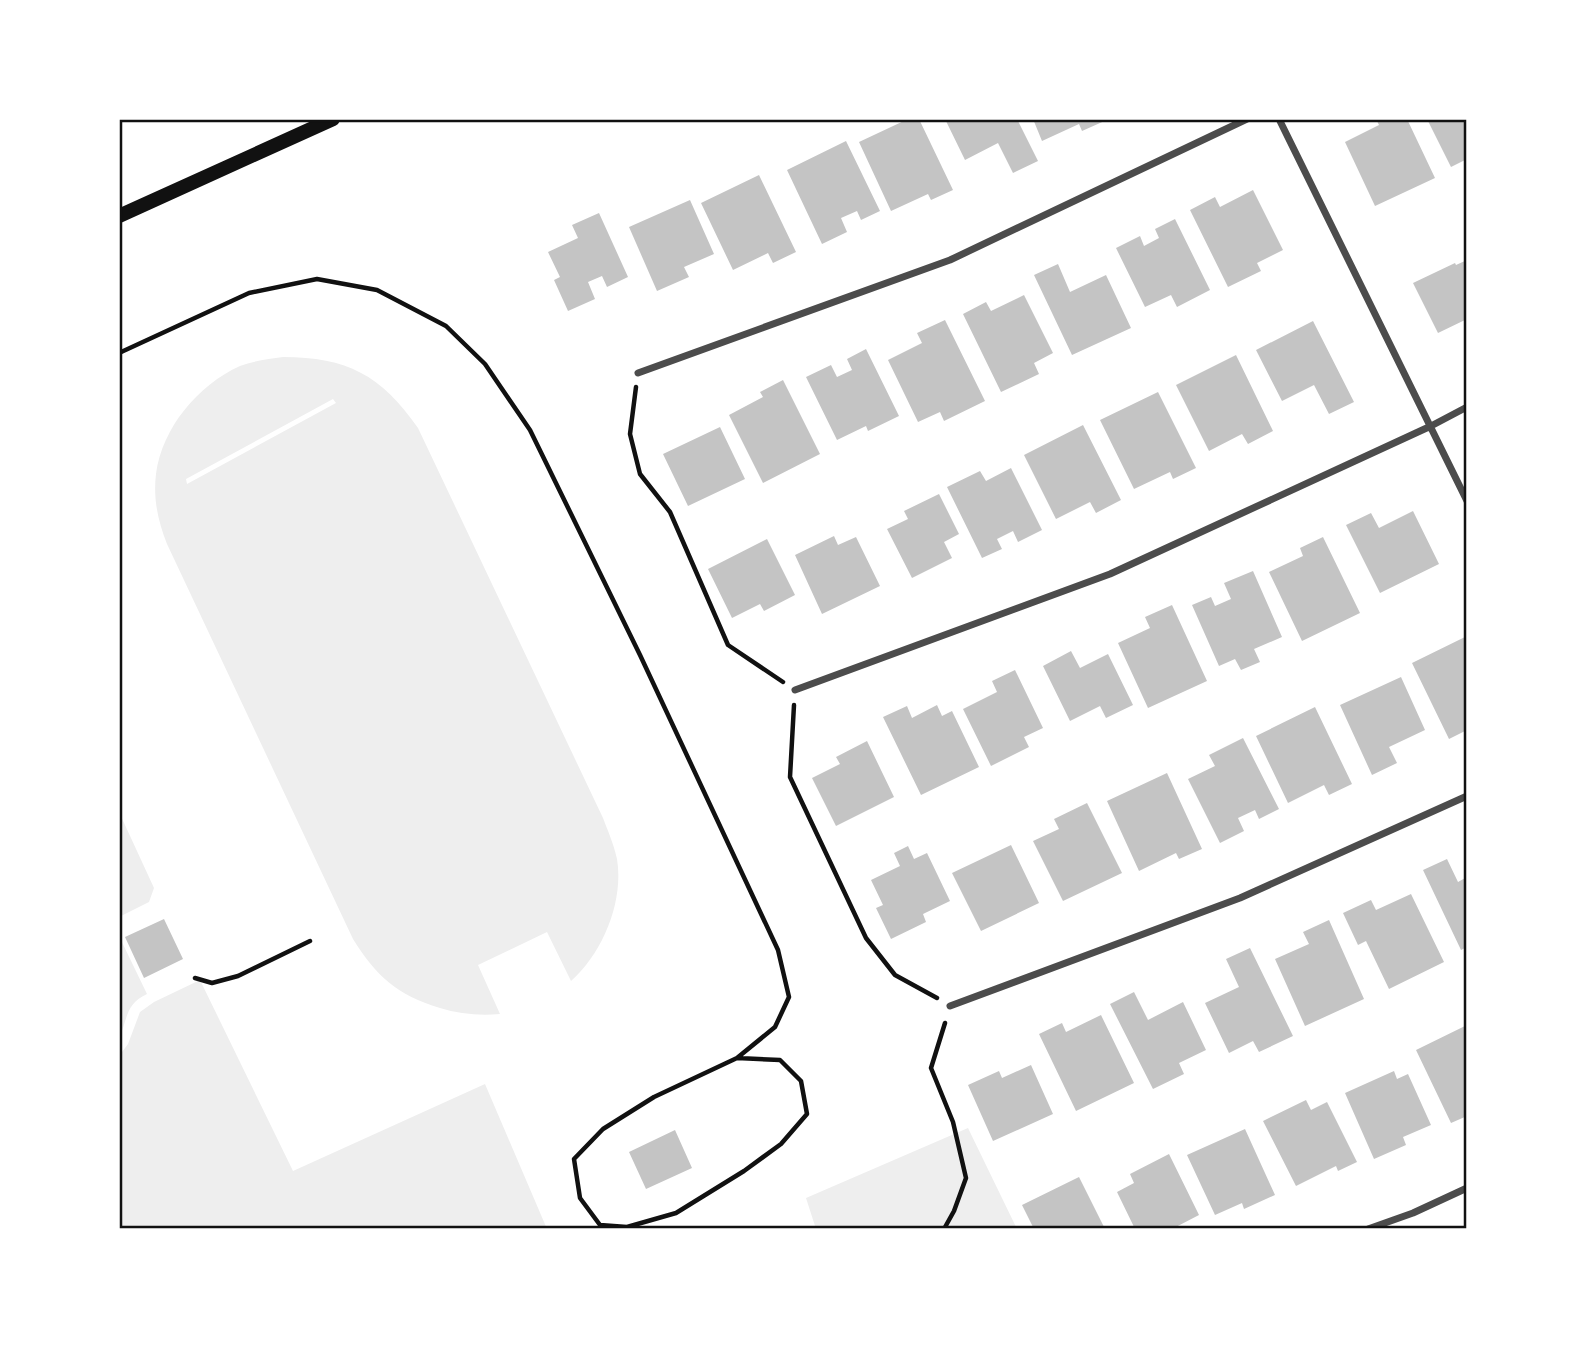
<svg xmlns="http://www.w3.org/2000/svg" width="1586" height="1348" viewBox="0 0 1586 1348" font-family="Commissioner,sans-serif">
	<rect width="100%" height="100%" fill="#fff"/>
	<path fill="#eee" fill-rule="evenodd" d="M283,357c64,0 98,18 135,71l185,390c5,13 11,27 14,41 7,42 -14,94 -46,122l-24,-49 -69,33 22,49c-20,2 -41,0 -60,-6 -43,-13 -64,-32 -87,-69l-186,-395c-9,-23 -14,-45 -11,-70 6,-46 42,-89 84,-108 13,-5 29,-7 43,-9zM333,399l3,4 -149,81 -1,-5z
		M119,812l35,76 -5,14 -30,15z
		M119,936l28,58c-22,10 -19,25 -28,44z
		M200,980l93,191 192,-87 62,145h-428v-173l9,-12 12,-32 14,-10z
		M968,1128l49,101h-201l-10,-31z"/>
	<path fill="#c4c4c4" d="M908,119h11l34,71 -22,10 -3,-6 -37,17 -32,-69z
		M945,119h72l21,42 -25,12 -15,-30 -33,17z
		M1033,119h76l-27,12 -3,-7 -37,17z
		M1376,119h31l28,59 -60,28 -30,-64 34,-17z
		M1427,119h40v40l-16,8z
		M846,141l34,70 -19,9 -4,-9 -16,7 6,14 -25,12 -35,-74z
		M759,175l37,77 -23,11 -5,-10 -35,17 -32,-67z
		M1253,190l30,60 -26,13 4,8 -33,16 -38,-77 25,-13 5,10z
		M690,200l24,54 -30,13 5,10 -32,14 -28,-64z
		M599,213l29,64 -21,10 -5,-11 -14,6 7,17 -27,12 -14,-31 6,-3 -12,-25 30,-14 -6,-13z
		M1175,219l35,71 -33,17 -6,-12 -26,12 -29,-59 24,-12 4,10 15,-8 -4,-9z
		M1467,260v59l-29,14 -25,-50 42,-20 1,2z
		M1058,264l12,28 36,-17 25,53 -59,27 -38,-80z
		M1024,295l29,58 -19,10 5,11 -38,18 -38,-78 23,-12 5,9z
		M945,320l40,81 -41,20 -4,-9 -22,10 -30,-62 34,-17 -5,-10z
		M1313,321l41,81 -25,12 -15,-29 -32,16 -26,-51z
		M866,349l33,67 -31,15 -2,-5 -29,14 -31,-63 25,-12 6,12 15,-7 -5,-11z
		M1236,355l37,76 -25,13 -6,-10 -33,17 -33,-66z
		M783,380l37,74 -57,29 -34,-68 34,-18 -3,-5z
		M1158,392l38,76 -23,11 -3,-7 -36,17 -34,-69z
		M1083,425l38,75 -25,13 -6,-11 -34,17 -32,-64z
		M720,427l25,52 -57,27 -25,-52z
		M1011,468l31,62 -24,12 -5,-11 -16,8 5,10 -20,9 -35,-71 33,-16 6,10z
		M939,494l20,40 -15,8 8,16 -40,20 -25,-49 21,-10 -4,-8z
		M1413,511l26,53 -59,29 -34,-68 25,-12 8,15z
		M834,536l4,9 18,-8 24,49 -58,28 -27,-59z
		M1323,537l37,76 -58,28 -33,-69 34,-16 -3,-8z
		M767,539l28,56 -31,16 -4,-7 -28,14 -24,-49z
		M1253,571l29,66 -28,12 6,13 -19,8 -6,-11 -16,7 -27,-61 19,-8 4,9 16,-7 -7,-16z
		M1172,605l35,76 -59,27 -30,-65 32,-15 -5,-11z
		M1467,636v94l-18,9 -37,-76z
		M1071,651l9,17 28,-14 25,51 -27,13 -6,-12 -30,15 -27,-55z
		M1015,670l28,58 -19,9 5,10 -38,19 -28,-57 34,-17 -5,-11z
		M1401,677l24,53 -36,17 8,16 -25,12 -32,-70z
		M937,705l5,11 10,-5 27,56 -58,28 -38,-78 24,-11 5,12z
		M1315,707l37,77 -23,11 -5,-10 -36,18 -32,-67z
		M1243,738l36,71 -20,10 -4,-9 -17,8 6,13 -24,12 -32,-64 27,-13 -6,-11z
		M867,741l27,56 -58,29 -24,-48 28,-14 -4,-7z
		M1167,773l35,76 -23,10 -3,-6 -37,18 -32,-70z
		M1087,803l35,70 -59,28 -30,-60 26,-12 -5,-10z
		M1011,845l28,58 -58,28 -29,-58z
		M908,846l6,13 13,-6 23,48 -27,13 3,8 -35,17 -15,-31 7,-3 -12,-25 29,-14 -6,-13z
		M1447,859l11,23 9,-5v70l-6,3 -38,-80z
		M1411,894l33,68 -55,27 -23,-48 -8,4 -15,-32 28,-13 5,10z
		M164,919l19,40 -39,19 -19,-41z
		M1329,920l35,79 -59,27 -30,-67 34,-15 -6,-12z
		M1250,948l43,88 -34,16 -6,-11 -24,12 -24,-50 34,-16 -13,-28z
		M1134,992l14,28 35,-18 23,48 -27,13 5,11 -31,15 -43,-85z
		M1101,1015l33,68 -58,28 -37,-77 23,-11 4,9z
		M1467,1025v91l-16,7 -35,-73z
		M1031,1065l22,49 -60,27 -25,-56 31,-14 3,7z
		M1394,1071l3,8 11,-5 23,51 -28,12 3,8 -32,14 -29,-66z
		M1306,1100l5,10 16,-8 30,60 -19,9 -2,-5 -40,20 -33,-65z
		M1245,1129l30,66 -31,14 -2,-6 -27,12 -28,-60z
		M675,1130l17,38 -46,21 -17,-37z
		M1169,1154l30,61 -27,14h-37l-18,-37 17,-9 -4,-9z
		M1079,1177l26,52h-71l-12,-24z"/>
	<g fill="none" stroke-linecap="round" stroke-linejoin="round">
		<path stroke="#111" stroke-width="4.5" d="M119,353l130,-60 68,-14 60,11 69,36 39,38 45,66 110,225 138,295 11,47 -14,30 -38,31 -83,39 -51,32 -29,30 6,39 20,27 27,2 49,-14 68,-42 37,-27 26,-30 -6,-33 -21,-21 -43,-2
			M636,387l-6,47 10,40 30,38 58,133 55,37
			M794,705l-4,72 76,161 29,37 42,23
			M195,978l17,5 26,-7 72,-35
			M944,1229l10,-18 12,-33 -13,-56 -22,-54 14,-45"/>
		<path stroke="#4c4c4c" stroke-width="7" d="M1279,119l188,382
			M638,373l312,-113 297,-141
			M795,690l315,-116 321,-148 36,-19
			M950,1006l290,-108 227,-102
			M1368,1229l45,-16 54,-25"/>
		<path stroke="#111" stroke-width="14" d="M119,216l214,-97"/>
	</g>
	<rect width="1586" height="1348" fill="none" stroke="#ffffff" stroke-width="242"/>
	<rect x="121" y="121" width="1344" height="1106" fill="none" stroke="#111" stroke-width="2.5"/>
</svg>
